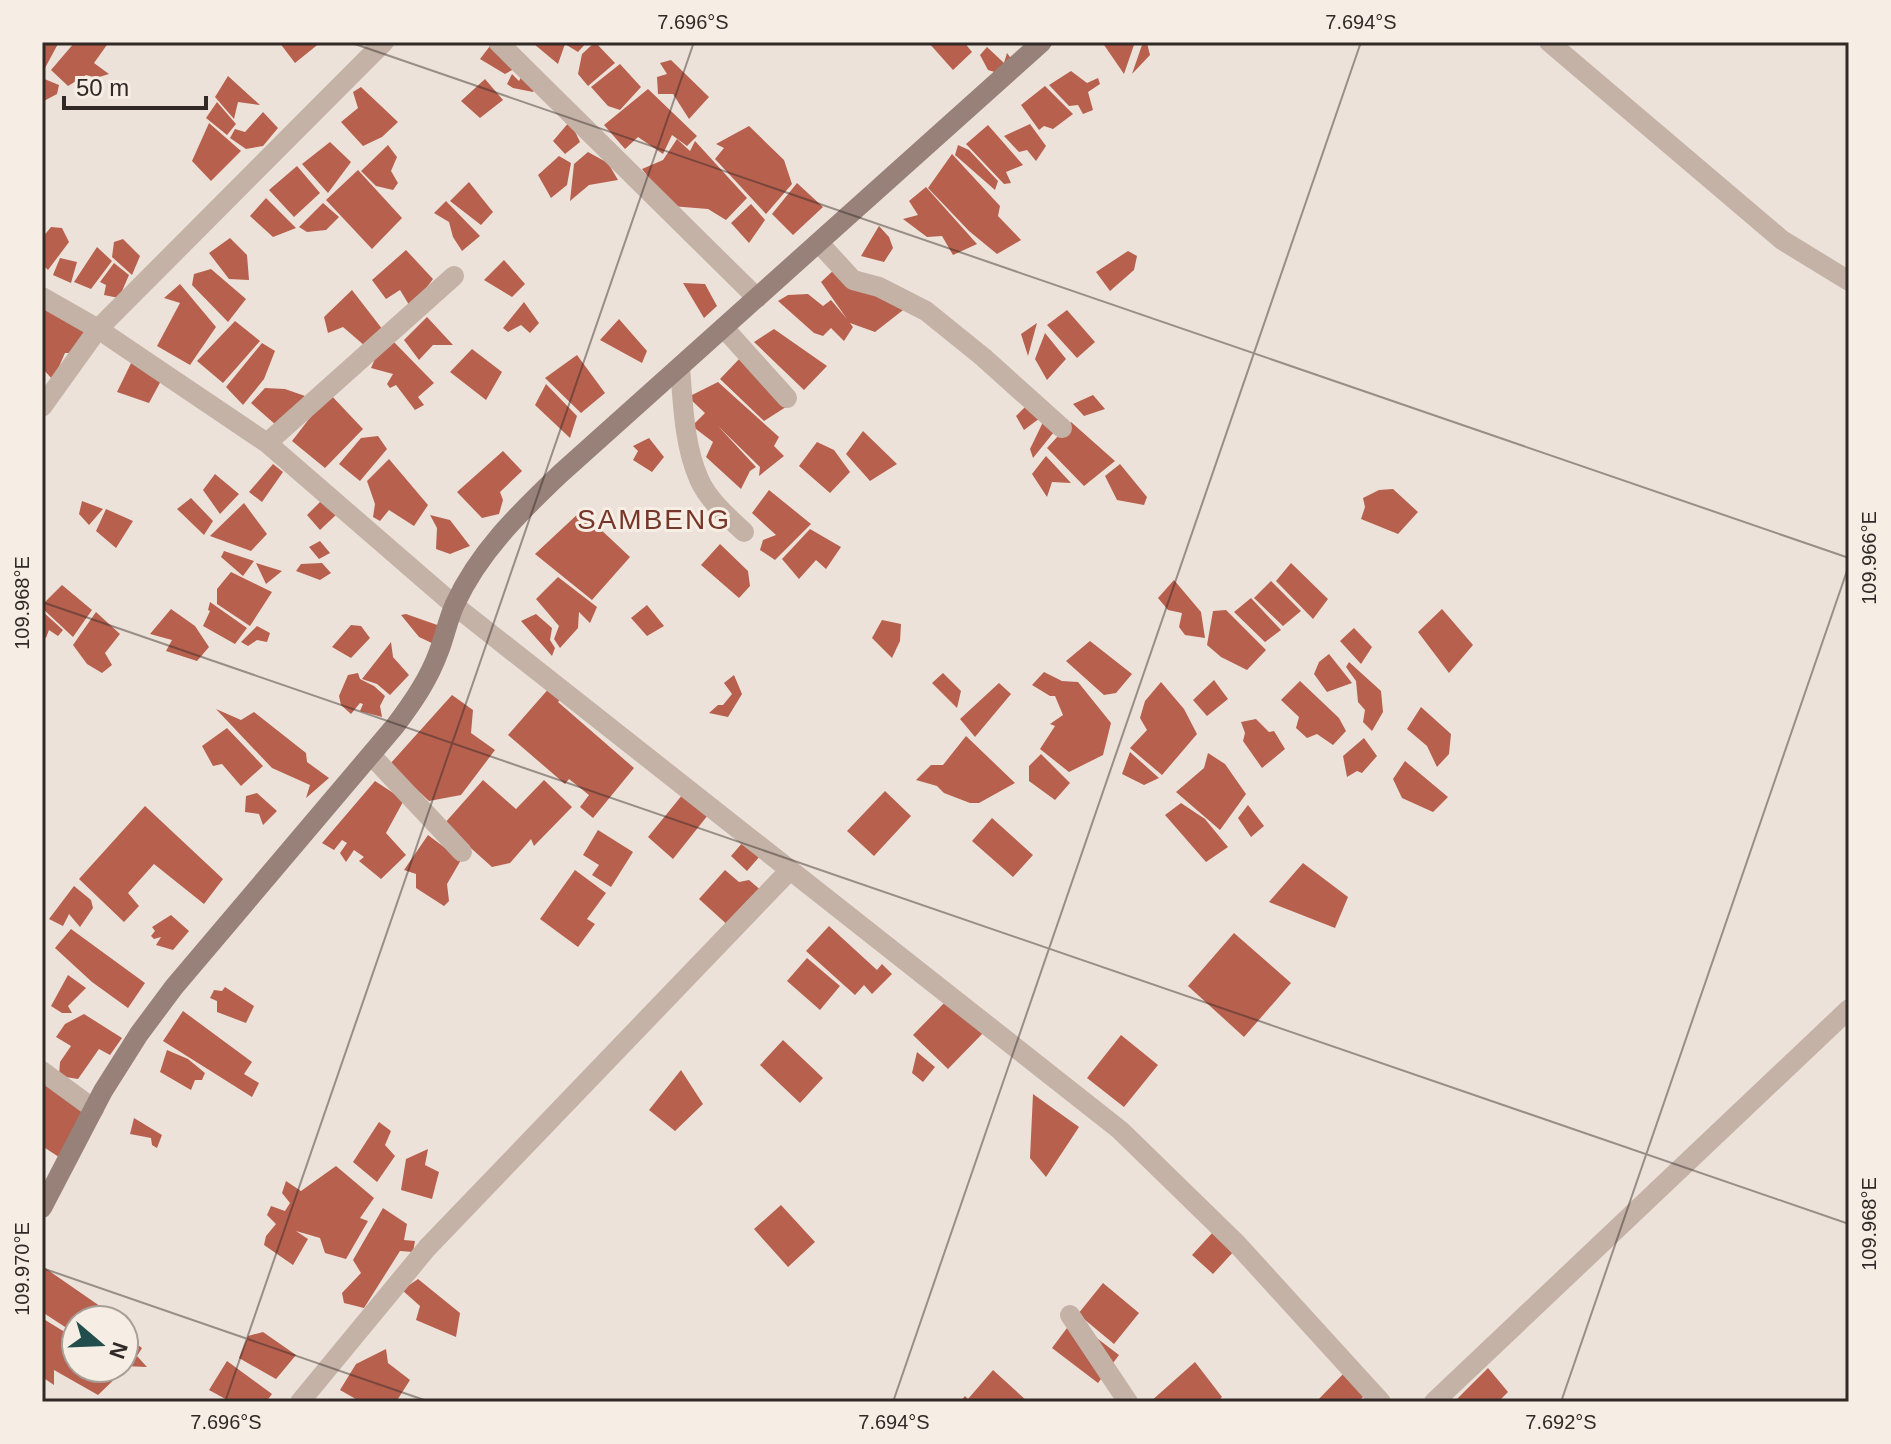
<svg xmlns="http://www.w3.org/2000/svg" width="1891" height="1444" viewBox="0 0 1891 1444" font-family="Arial,sans-serif">
	<rect width="100%" height="100%" fill="#ede2d9"/>
	<path fill="#b7604e" d="M42,42h17l-14,26 -3,-1z
		M75,42h34l-15,21 15,11 -13,4 -10,-3 -18,11 -17,-16z
		M279,42h42l-26,21z
		M493,42l21,27 -9,5 -25,-15z
		M536,42h51l-9,10 -13,-8 -7,20 -24,-20z
		M595,42l20,21 -27,23 -10,-12 4,-20z
		M928,42h36l8,10 -19,18z
		M1102,42h33l-11,32z
		M1143,42l4,1 3,12 -18,19z
		M987,47l17,16 3,-10 6,8 -12,13 -13,-4 -8,-15z
		M671,60l38,37 -20,22 -16,-25h-15l-1,-17 10,-3 -7,-11z
		M620,64l21,23 -21,23 -12,-4 -17,-19z
		M1071,71l16,12 11,-5 2,6 -12,8 5,18 -10,4 -5,-9 -9,1 -20,-21z
		M524,72l14,13 -5,7 -20,-4 -6,-4 5,-10 7,7z
		M228,76l32,29 -22,-3 -4,17 -19,-22z
		M42,78l17,7 -2,9 -15,8z
		M485,79l18,21 -23,18 -19,-17z
		M1045,86l28,28 -20,15 -9,-3 -5,4 -18,-25z
		M361,87l37,35 -16,15 -19,9 -22,-24 17,-14 -5,-16z
		M648,89l49,47 -10,10 -15,-11 -9,19 -25,-17 -13,12 -21,-24z
		M217,102l19,22 -9,11 -21,-17z
		M263,112l15,16 -15,18 -17,3 -16,-11 5,-9 10,3z
		M570,121l10,21 -15,12 -12,-13z
		M209,123l32,28 -30,30 -19,-20z
		M1030,124l16,22 -10,15 -9,-11 -8,2 -15,-16z
		M988,125l35,40 -17,7 5,11 -7,1 -38,-40z
		M749,126l35,34 8,24 -26,30 -51,-55 9,-11 -8,-4z
		M677,139l13,12 5,-10 52,57 -21,22 -18,-11 -37,-3 -29,-37 21,-9z
		M330,142l21,20 -23,31 -26,-29z
		M388,145l9,12 -6,14 7,12 -5,7 -17,-4 -15,-15z
		M958,145l11,5 29,31 -3,9 -40,-35z
		M588,152l20,11 10,17 -29,5 -19,16 4,-37z
		M952,154l48,52 -2,10 23,24 -24,14 -28,-23 -41,-43z
		M559,156l12,7 -4,22 -16,13 -13,-23z
		M297,166l23,27 -26,24 -25,-27z
		M358,170l44,48 -30,31 -46,-49z
		M469,182l24,30 -12,13 -31,-24z
		M797,183l26,24 -30,28 -21,-21z
		M926,187l51,57 -24,11 -11,-19 -15,1 -24,-18 15,-4 -9,-14z
		M266,198l30,30 -23,9 -23,-21z
		M446,201l34,35 -18,15 -9,-14 -4,-15 -15,-9z
		M323,203l16,14 -13,13 -19,2 -8,-5z
		M751,204l14,16 -16,23 -18,-20z
		M879,226l10,11 4,11 -9,14 -23,-6z
		M51,227l11,1 7,14 -21,28 -6,-6v-26z
		M230,238l17,17 2,25 -20,-1 -20,-26z
		M123,239l17,17 -8,19 -20,-18 2,-15z
		M97,247l15,14 -21,28 -17,-7z
		M406,250l27,29 -22,29 -11,-18 -14,9 -14,-19z
		M1128,251l9,5 -3,14 -24,21 -14,-19z
		M60,258l17,4 -6,21 -18,-8z
		M504,260l21,24 -13,13 -28,-17z
		M114,263l15,12 -10,23 -15,-3 2,-10 -6,-3z
		M836,268l71,39 -32,25 -25,-9 3,4 -9,14 -13,-13 -8,8 -9,-3 -36,-32 10,-6 20,-1 15,12 8,-6 16,19 -26,-37z
		M211,269l35,30 -18,23 -36,-37 2,-11z
		M683,283l22,1 12,22 -13,12z
		M180,284l36,43 -26,38 -33,-19 23,-43 -16,-5z
		M352,290l31,40 -18,16 -22,-19 -15,6 -4,-16z
		M42,300l48,31 -17,22h-8l-12,27 -11,-12z
		M524,302l15,21 -9,10 -9,-8 -13,7 -5,-4z
		M1067,310l28,32 -18,16 -30,-33z
		M427,317l26,28h-20l-14,15 -15,-20z
		M619,319l28,32 -5,12 -42,-23z
		M235,321l25,20 -37,42 -26,-22z
		M1037,323l-9,33 -7,-22z
		M774,329l53,37 -23,24 -50,-48z
		M1045,333l21,26 -19,21 -12,-21z
		M392,340l42,43 -16,14 6,8 -9,5 -19,-25 -6,3 -3,-4 6,-10 -22,-6 7,-16z
		M262,343l13,8 -11,28 -21,26 -17,-18z
		M472,349l30,23 -16,28 -36,-28z
		M577,355l28,38 -24,20 -36,-35z
		M742,356l47,49 -25,16 -44,-42z
		M134,357l28,22 -13,24 -32,-11z
		M718,382l61,55 -5,9 10,10 -25,20 1,-9 -42,-41 38,41 -6,4 -9,18 -35,-32 7,-15 -21,-16 13,-13 -17,-16z
		M546,384l31,32 -7,22 -35,-33z
		M265,388l20,1 20,7 -29,29 -25,-22z
		M329,393l34,36 -38,39 -33,-27z
		M1093,395l12,14 -21,7 -11,-12z
		M1027,405l13,13 -16,12 -8,-14z
		M1044,420l10,12 -21,26 -3,-9z
		M1071,422l44,39 -31,25 -37,-38z
		M863,431l34,33 -27,17 -24,-27z
		M378,436l9,13 -27,32 -21,-17 22,-26z
		M649,438l15,19 -12,15 -19,-12 5,-9 -5,-5z
		M817,442l17,8 16,22 -20,21 -31,-27z
		M503,451l19,20 -22,21 3,8 -4,14 -17,4 -25,-26z
		M1046,456l25,27 -19,-1 -5,15 -15,-23z
		M389,459l39,46 -14,21 -25,-16 -9,11 -7,-4 2,-13 -8,-23z
		M273,464l10,8 -21,30 -13,-10z
		M1120,464l27,33 -3,8 -27,-5 -12,-24z
		M215,474l24,20 -19,20 -17,-24z
		M1393,489l25,23 -20,22 -37,-15 4,-12 -2,-9 16,-8z
		M769,490l42,34 -36,36 -15,-10 3,-10 13,-5 -24,-22z
		M191,498l22,23 -9,14 -27,-26z
		M323,499l14,15 -17,16 -13,-15z
		M82,501l21,8 -14,16 -10,-11z
		M244,503l23,31 -16,17 -41,-15z
		M106,509l27,12 -17,27 -20,-17z
		M581,511l49,46 -38,43 -57,-46z
		M430,515l20,5 20,26 -20,8 -14,-5 1,-21z
		M810,529l31,18 -15,22 -10,-9 -17,19 -17,-20z
		M320,541l10,12 -11,6 -10,-12z
		M720,544l28,27 2,15 -11,12 -38,-33z
		M224,551l30,10 -11,15 -22,-19z
		M256,563l26,8 -16,13z
		M322,563l9,10 -11,7 -24,-9 5,-7z
		M1291,563l37,36 -15,20 -37,-38z
		M231,572l41,20 -22,34 -33,-22v-15z
		M558,577l39,30 -7,16 -11,-11 -1,16 -18,20 -6,-9 5,-13 -23,-27z
		M1174,580l27,32 4,26 -20,-3 -6,-8 3,-14 -14,-3 -10,-12z
		M1271,581l30,30 -18,15 -29,-28z
		M62,585l30,25 -19,27 -31,-29v-3z
		M1251,598l30,32 -16,12 -31,-30z
		M210,602l37,26 -12,16 -32,-18 7,-15 -2,-1z
		M647,605l17,21 -17,10 -16,-18z
		M171,609l24,17 14,21 -12,14 -31,-10 6,-11 -22,-6z
		M1442,609l31,36 -24,28 -31,-41z
		M1226,610l40,40 -19,20 -26,-13 -14,-12 6,-34z
		M42,611l21,19 -5,6 -9,-6 -3,8 -4,-3z
		M96,612l24,22 -15,19 7,12 -10,8 -15,-9 -14,-19z
		M406,614l37,13 -7,18 -17,-8 -18,-22z
		M536,614l16,14 -2,12 5,8 -3,8 -31,-35z
		M882,620l19,4 -1,17 -8,17 -20,-20z
		M351,625l10,1 9,12 -19,20 -19,-11z
		M257,626l13,7 -3,9 -10,-2 -9,6 -7,-4z
		M1354,628l18,19 -11,17 -21,-23z
		M1090,641l42,33 -16,19 -12,2 -38,-34z
		M391,642l2,15 16,18 -19,20 -13,-11 -15,-5z
		M1329,654l23,29 -25,9 -13,-18 5,-12z
		M1349,662l32,29 2,21 -11,19 -9,-9 2,-12 -7,-8 -2,-21 -10,-14z
		M1044,672l18,9 16,1 33,41 -8,32 -34,17 -29,-23 15,-23 -5,-2 13,-9 -8,-19h-5l-18,-11z
		M358,673l2,6 14,7 11,10 -5,10 2,11 -22,-6 3,-7 -3,-1 -9,11 -10,-9 -2,-9 9,-21z
		M943,673l18,18 -4,17 -25,-25z
		M734,675l8,19 -14,23 -19,-4 9,-8h5l9,-11 -8,-11z
		M1214,680l14,19 -21,17 -14,-16z
		M1300,681l39,37 7,13 -13,14 -16,-11 -10,4 -11,-10 3,-11 -18,-17z
		M1161,682l23,27 13,25 -35,41 -32,-27 17,-18 -7,-12 5,-17z
		M999,683l12,11 -36,43 -15,-18z
		M551,686l12,10 -5,6 76,66 -41,50 -13,-11 9,-12 -20,-16 -4,5 -57,-49z
		M452,695l21,15 -2,23 24,17 -34,45 -32,6 -39,-37z
		M1421,707l30,27 -2,20 -12,13 -10,-21 -20,-17z
		M216,709l25,11 13,-8 52,41 1,9 22,16 -23,20 4,-13 -38,-17z
		M1256,719l13,13 5,-1 11,18 -23,19 -19,-27 2,-8 -4,-11z
		M227,728l36,38 -22,20 -19,-22 -9,2 -11,-20z
		M966,736l49,47 -36,20h-9l-26,-10 -7,-7 -21,-6 15,-15h12z
		M1364,738l13,18 -15,17 -5,-2 -10,6 -4,-21z
		M1130,752l29,26 -15,7 -22,-11z
		M1208,753l17,11 21,30 -26,36 -44,-38 28,-24z
		M1041,754l29,29 -15,17 -26,-19v-15z
		M1405,761l43,36 -15,15 -31,-14 -9,-19z
		M483,780l33,29 28,-29 28,27 -38,39 -3,-7 -21,24 -18,4 -48,-43z
		M375,781l29,19 -18,33 20,22 -25,24 -22,-18 5,-4 -10,-7 -8,12 -6,-9 7,-10 -5,-3 -8,10 -12,-7z
		M885,791l26,25 -37,40 -27,-25z
		M257,793l20,18 -14,14 -4,-11 -14,-2 1,-16z
		M683,794l25,21 -35,44 -25,-22z
		M1181,803l24,16 23,28 -22,15 -41,-47z
		M1248,805l16,21 -13,11 -13,-19z
		M145,806l78,73 -19,25 -50,-40 -26,29 11,13 -15,16 -45,-43z
		M992,818l41,37 -20,22 -41,-36z
		M598,830l35,22 -22,35 -19,-12 7,-10 -16,-10z
		M428,835l33,25 -14,24 2,17 -5,5 -28,-18v-14l-12,-4z
		M743,842l17,14 -13,15 -16,-15z
		M1303,863l45,34 -13,31 -66,-26z
		M575,870l31,23 -19,26 8,5 -17,23 -38,-28z
		M725,870l14,12 10,-2 14,12 -32,36 -32,-29z
		M74,886l17,14 2,8 -13,19 -11,-13 -6,12 -14,-7z
		M171,915l18,16 -16,19 -17,-5 5,-8 -7,2 -3,-3 4,-5 -3,-4z
		M829,926l48,44 5,-6 10,10 -20,20 -8,-9 -9,10 -49,-44z
		M71,929l74,54 -17,25 -36,-26 -37,-34z
		M1234,933l57,50 -47,54 -56,-51z
		M807,958l33,28 -20,24 -33,-29z
		M68,975l18,13 -18,18 4,7h-10l-11,-7z
		M225,987l29,19 -8,17 -29,-11v-11l-7,-3 4,-8 8,1z
		M949,998l35,34 -36,37 -35,-34z
		M183,1011l69,51 -8,12 15,9 -7,14 -89,-56z
		M84,1014l38,24 -12,17 -11,-6 -21,30 -19,-3 1,-14 11,-16 -15,-9 9,-13z
		M1121,1035l37,30 -34,42 -37,-29z
		M783,1040l40,38 -23,25 -40,-38z
		M167,1050l21,9 17,14 -3,7h-7l-4,10 -31,-18z
		M917,1052l18,15 -12,15 -11,-9z
		M681,1070l22,34 -28,27 -26,-21z
		M49,1079l38,30 -25,50 -20,-13v-58z
		M1033,1094l46,33 -33,50 -16,-19z
		M134,1118l28,17 -5,13 -5,-3 -1,-7 -21,-4z
		M379,1122l12,9 -6,14 10,11 -18,26 -24,-20z
		M428,1149l-3,16 14,7 -7,27 -31,-9 5,-31z
		M336,1166l38,32 -14,20 8,3 -22,38 -21,-6 -5,-15 -24,-7 12,8 -15,26 -29,-20 2,-9 10,-12 -9,-9 4,-9 14,5 5,-8 -8,-10 4,-12 15,10z
		M781,1205l34,37 -27,25 -34,-38z
		M383,1208l24,16 -3,16 11,1 -2,11 -13,-1 -36,57 -20,-5 -2,-10 19,-20 -8,-13z
		M1214,1231l21,19 -22,24 -21,-19z
		M42,1266l78,54h-44v14l-34,-22z
		M418,1279l42,34 -4,24 -40,-17 4,-14 -18,-16z
		M1103,1283l36,30 -25,31 -36,-30z
		M42,1318l34,21v29h50l-28,27 -44,-25v15l-12,-8z
		M1073,1320l46,35 -21,28 -46,-35z
		M263,1332l33,23 -20,24 -37,-21 9,-22z
		M124,1335l18,13 -5,8 10,11 -23,-1z
		M386,1349l2,14 22,17 -14,22h-35l-21,-12 16,-26z
		M227,1361l45,33 -6,8h-35l-22,-12z
		M1195,1362l27,35 -5,5h-67z
		M1488,1368l20,24 -10,10h-40l-2,-2z
		M993,1370l35,32h-68l5,-6 3,3z
		M1345,1372l22,21 -9,9h-42z"/>
	<g fill="none" stroke-linecap="round" stroke-linejoin="round">
		<path stroke="#c4b2a7" stroke-width="20" d="M498,42l259,256
			M1549,42l233,198 67,41
			M819,243l34,37 26,7 47,24 57,46 79,71
			M42,297l56,32 169,114 187,162 666,525 117,114 144,158
			M724,328l63,70
			M680,367c3,37 4,78 19,112 9,21 29,38 45,53
			M42,407l56,-78 286,-287
			M267,443l187,-167
			M371,755l91,97
			M42,1071l52,38
			M1070,1315l58,87
			M300,1402l127,-154 363,-378
			M1434,1402l415,-393"/>
		<path stroke="#978178" stroke-width="20" d="M42,1208l61,-117 36,-57 35,-47 221,-261c18,-24 34,-47 44,-75 6,-15 9,-32 16,-47 24,-52 64,-91 105,-130l482,-432"/>
	</g>
	<path fill="none" stroke="#312926" stroke-width="2" stroke-opacity="0.45" d="M349,42l1500,516M42,602l1807,622M42,1268l388,134M225,1402l469,-1360M893,1402l468,-1360M1561,1402l288,-837"/>
	<g text-anchor="middle" dominant-baseline="central" stroke-width="6" stroke-linejoin="round" paint-order="stroke">
		<g font-size="28" letter-spacing="2" fill="#763629" stroke="#f6ede4">
			<text x="654" y="519">SAMBENG</text>
		</g>
	</g>
	<rect width="1891" height="1444" fill="none" stroke="#f6ede4" stroke-width="88"/>
	<g transform="translate(100 1344) rotate(109)"><circle r="38" fill="#f6ede4" stroke="#a79f98" stroke-width="2"/>
	<path d="M0-6L14 30L0 20L-14 30Z" fill="#214d4d"/>
	<text y="-12" font-size="22" font-weight="bold" text-anchor="middle" fill="#312926">N</text>
	</g>
	<path d="M64 96v12h142v-12" fill="none" stroke="#312926" stroke-width="4"/>
	<text x="76" y="96" font-size="24" fill="#312926" stroke="#f6ede4" stroke-width="6" paint-order="stroke">50 m</text>
	<rect x="44" y="44" width="1803" height="1356" fill="none" stroke="#312926" stroke-width="3"/>
	<g font-size="20" text-anchor="middle" fill="#312926">
		<text x="693" y="29">7.696°S</text>
		<text x="1361" y="29">7.694°S</text>
		<text transform="translate(1869 558) rotate(-90)" y="7">109.966°E</text>
		<text transform="translate(22 603) rotate(-90)" y="7">109.968°E</text>
		<text transform="translate(1869 1224) rotate(-90)" y="7">109.968°E</text>
		<text transform="translate(22 1269) rotate(-90)" y="7">109.970°E</text>
		<text x="226" y="1429">7.696°S</text>
		<text x="894" y="1429">7.694°S</text>
		<text x="1561" y="1429">7.692°S</text>
	</g>
</svg>
